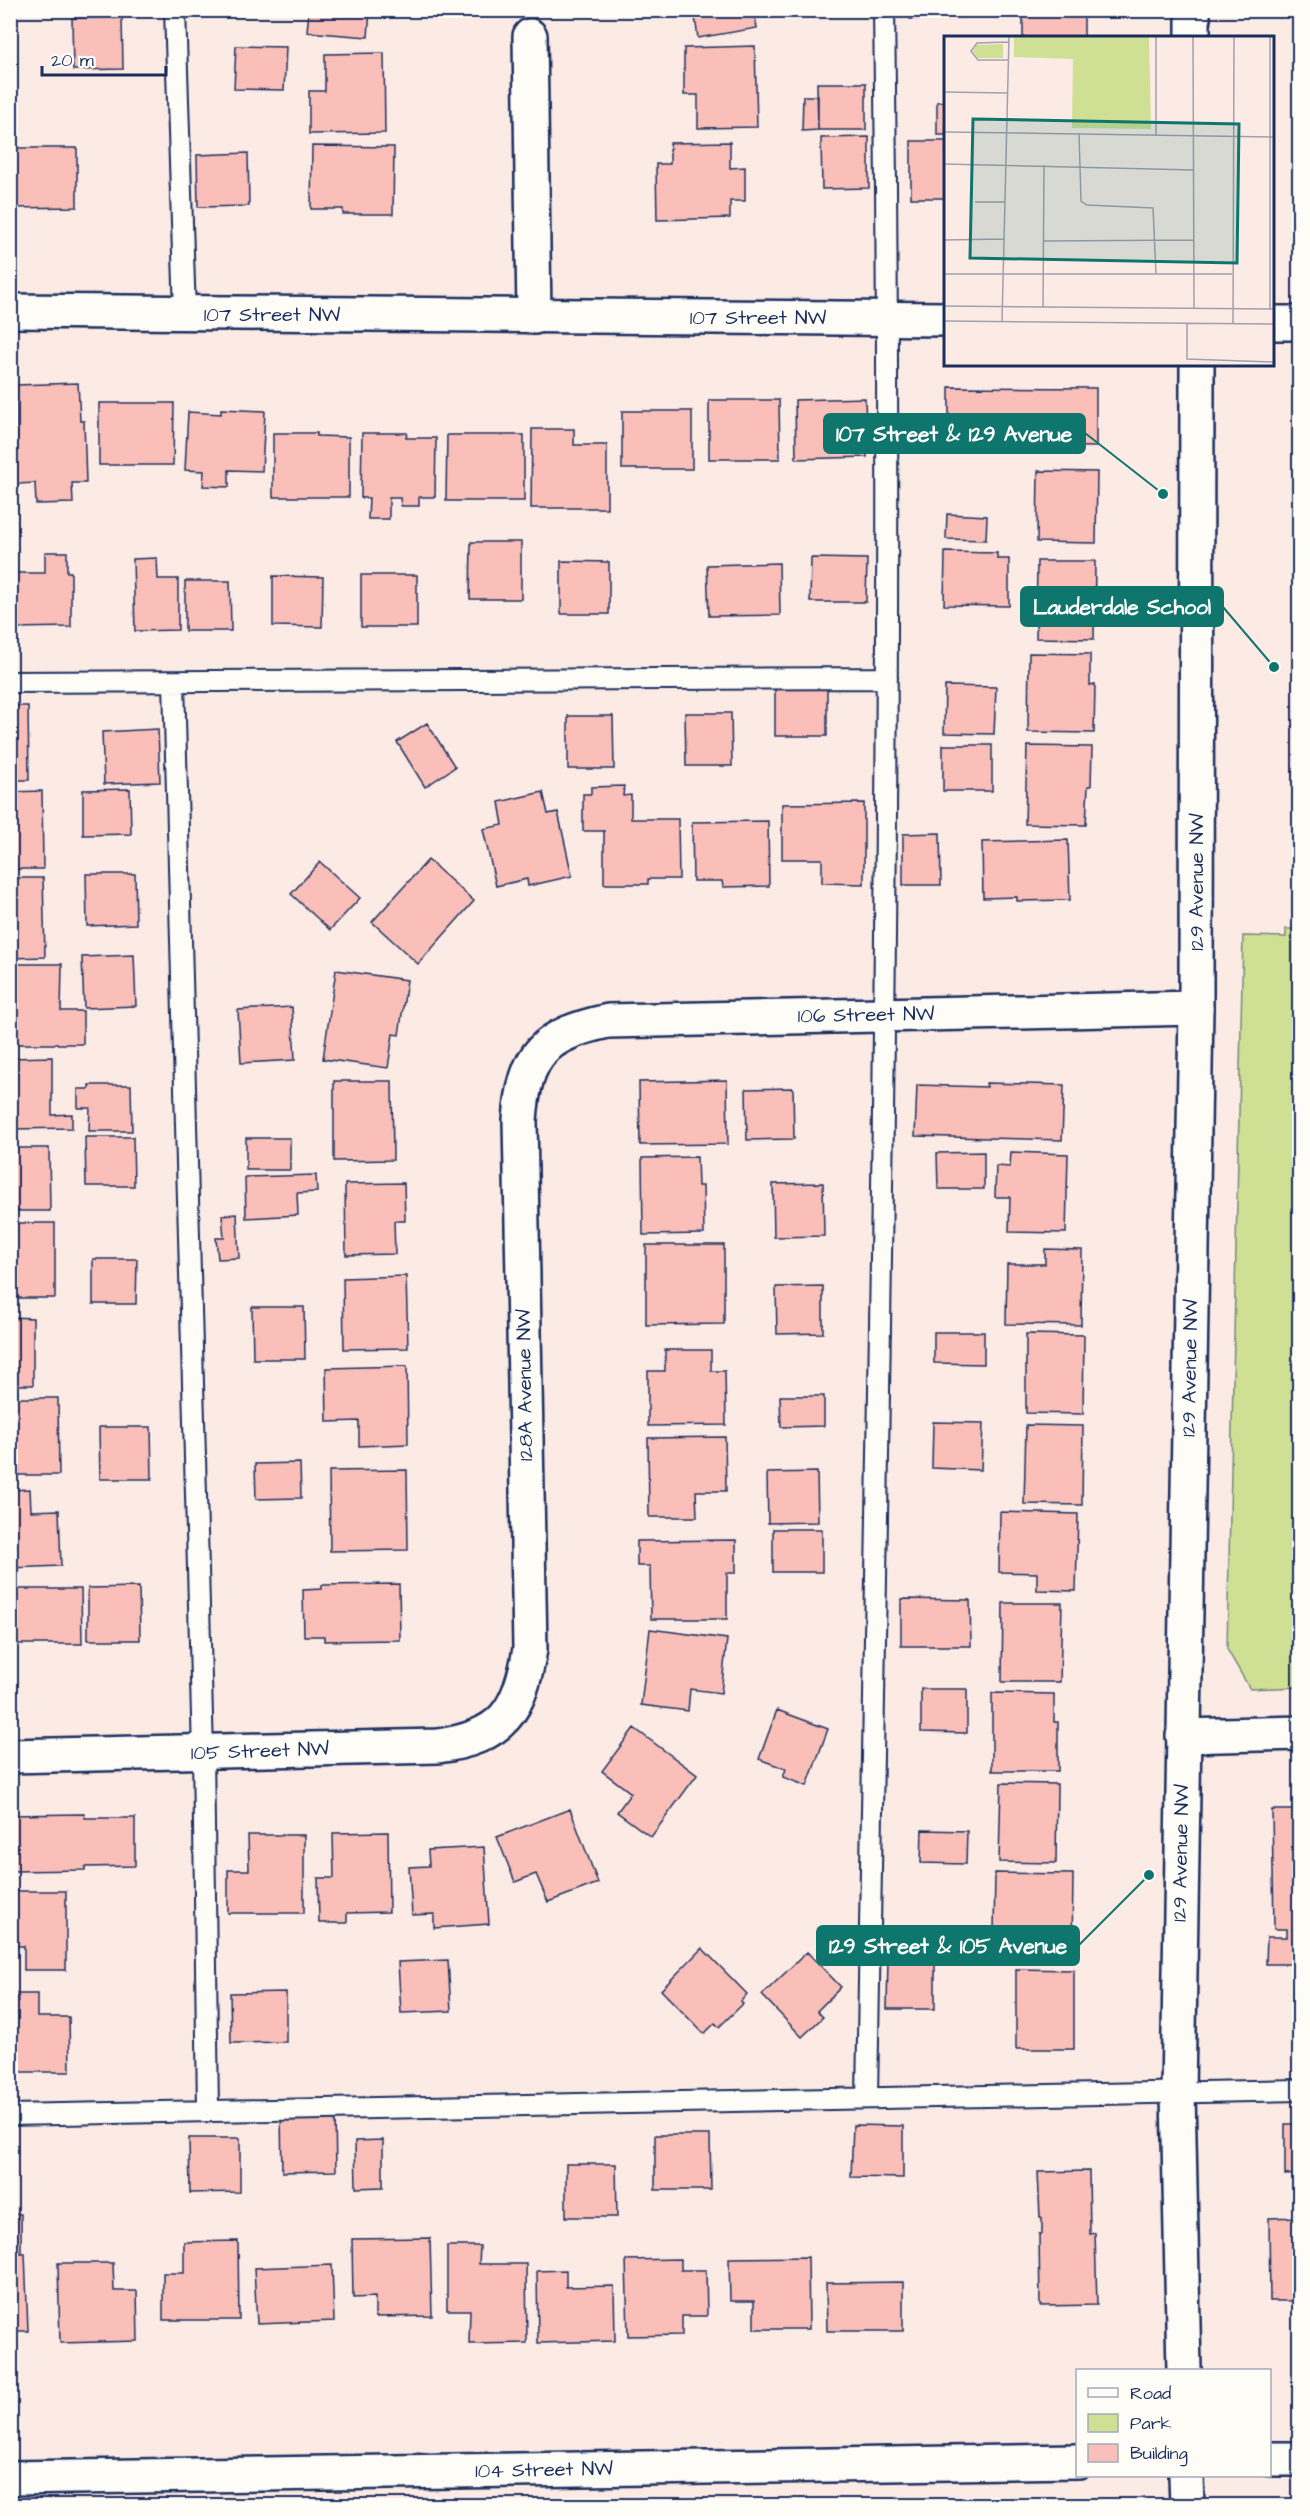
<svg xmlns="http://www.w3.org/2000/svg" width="1310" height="2516" viewBox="0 0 1310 2516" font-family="'Architects Daughter',sans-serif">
	<rect width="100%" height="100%" fill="#fceae4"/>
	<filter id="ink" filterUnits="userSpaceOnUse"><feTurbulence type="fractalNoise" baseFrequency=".0167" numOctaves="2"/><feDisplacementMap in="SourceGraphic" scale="12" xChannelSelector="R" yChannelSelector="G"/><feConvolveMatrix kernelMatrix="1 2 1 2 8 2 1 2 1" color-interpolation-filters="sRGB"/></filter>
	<g filter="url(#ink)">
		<path fill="#cfe095" stroke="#75887a" stroke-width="1.5" d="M1286,929h14v758l-50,2 -23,-40 16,-713 43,1z"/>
		<path fill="#fbbfb9" stroke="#1b2f5e" stroke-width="1.5" d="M309,10h61l-2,27 -61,-5z
			M694,10h60l3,18 -59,10z
			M909,10h64v7l-63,2z
			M1023,10h61v28h-61z
			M122,17l1,52 -50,1 -1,-52z
			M10,23h6v81h-6z
			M236,46l50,1 -2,43 -50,-1z
			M755,46l2,81 -59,1v-33h-14v-47z
			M384,53l1,80 -76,1v-43h16v-37z
			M817,83h49v47h-48z
			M803,96h15v34l-16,1z
			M946,101v34h-9v-33z
			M869,137v51l-47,1 -1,-51z
			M911,141h35v57h-35z
			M730,142v26l15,-1v34h-15v17l-73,2 -1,-56h14v-21z
			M312,146l82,1 -1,67h-50v-5h-32z
			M10,148h67v59l-67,1z
			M248,153l1,53 -51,1 -1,-52z
			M78,383l2,38h4l2,62h-14l1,20 -37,1 -1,-21 -18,1 -1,-99z
			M949,387l147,1v59l-147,-2z
			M865,398l2,59 -71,2 -1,-59z
			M709,400h70l1,59h-71z
			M99,403h75l-1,62h-74z
			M221,409l44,2 -3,60 -33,-1v17l-26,-1 1,-15 -19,-1 3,-58 33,2z
			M622,411h70v58h-70z
			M532,429h42v16h33v63h-76z
			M273,433h44v3l32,1v60h-76z
			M362,433h45l-1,5h30l-1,59h-16v9h-18l-1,-8h-11v21h-21l1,-21h-8z
			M447,435h77v66h-78z
			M1038,471l59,1 -1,71 -59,-1z
			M947,514l40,2 -1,24 -40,-1z
			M471,542h50v57h-51z
			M45,552h22v20h4v55l-57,1v-55h31z
			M945,552l52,1v6h12v47l-65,-1z
			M157,558l1,21h20v51l-43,1 -2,-72z
			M811,558l56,1 -1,43h-56z
			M561,561l48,1v52h-48z
			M1037,561h58l-1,78 -58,-1z
			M779,563l1,52 -71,1 -2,-51z
			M361,575h56v52h-56z
			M273,576l50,1 -1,50 -49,-1z
			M185,581h45l1,50h-46z
			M1029,653l61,1v31l5,-1 -1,49 -66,-1z
			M945,686l51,1 -2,47 -50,-1z
			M775,687h52v49h-52z
			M10,706h18l1,74h-19z
			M685,713h46l1,53h-46z
			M568,716h45l1,53h-46z
			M427,723l28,44 -30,20 -28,-45z
			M158,729l2,53 -56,2 -2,-52z
			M943,745h49v46h-49z
			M1027,746l65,1 -1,39h-3l-2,39 -61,-1z
			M624,786l-1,10 8,-1v24h47l1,60h-31v5h-44v-53h-21v-37h8v-7z
			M130,789l1,45 -48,1v-45z
			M42,791l1,78h-33v-77z
			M543,792l5,22 10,-2 14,64 -44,10 -1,-7 -31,7 -13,-57 20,-4 -4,-23z
			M864,803v81l-42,-1v-24h-40v-55z
			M768,821l1,65 -46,1 -1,-6h-29l-1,-59z
			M940,833l1,52h-38v-51z
			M1068,840l2,60 -53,1v-4l-34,1 -1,-56z
			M428,860l46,41 -56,63 -46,-42z
			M320,862l40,36 -30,32 -39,-36z
			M86,874h49l1,50 -49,2z
			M10,878h33l2,79 -35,1z
			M134,955l2,51 -52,2 -2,-51z
			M10,964h52l-1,47h22v33h-73z
			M336,970l71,10 -8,55 -6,-1 -5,34 -65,-9z
			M292,1007l3,53 -54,3 -3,-53z
			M52,1057v58l20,-1v14l-62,1v-71z
			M727,1080l1,64 -88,1 -1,-63z
			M334,1081h58l1,79 -59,1z
			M986,1083l78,2 -2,55 -147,-4 2,-51 70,2z
			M89,1085h42l1,46h-43l1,-23h-12v-19h11z
			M793,1088l1,51 -47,1 -1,-51z
			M85,1137h48l1,49h-48z
			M246,1138h44v32h-44z
			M10,1148h39l1,63h-40z
			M984,1152v37h-46l-1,-36z
			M1011,1152l57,2 -2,79 -57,-1 1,-35h-15l1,-31 14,1z
			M697,1157l1,29h5l1,48 -61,1 -1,-77z
			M316,1175l1,17 -20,1 1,22 -52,3 -1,-41z
			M404,1183l1,38h-11l1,33 -49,1 -1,-71z
			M823,1183l1,53 -50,1 -1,-53z
			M237,1214l2,44 -21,1 -2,-21h8l-2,-23z
			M10,1223h45v75h-45z
			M646,1245h78v79l-78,1z
			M1045,1249l37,1 -1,75 -75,-1 1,-60h38z
			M93,1259h44l-1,45h-43z
			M406,1276l2,72 -64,1 -1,-71z
			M823,1286v47l-46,1 -1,-47z
			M252,1307h52l1,52h-52z
			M10,1317l23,1v67h-23z
			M934,1332h50v32l-50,-1z
			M1026,1334l58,1 -1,79 -57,-1z
			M665,1350h46v21h14l1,54 -78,1v-55h17z
			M407,1366l1,78 -49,2v-25l-32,1 -1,-54z
			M780,1396h44v30l-43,1z
			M10,1398h48l1,77h-40l-1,-25h-8z
			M933,1422l50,1 -2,47 -49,-2z
			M1026,1425l57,1 -1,79 -58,-1z
			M99,1427h52l1,52h-52z
			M725,1437l1,54h-30l1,26h-48l-1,-79z
			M300,1463l1,35 -45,1 -1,-35z
			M407,1470l1,80 -78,1 -1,-80z
			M817,1472l1,50 -50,1 -1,-50z
			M30,1489l1,22 28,-1 2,56 -51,2v-78z
			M1000,1512l78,2 -2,77 -39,-1v-17l-38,-1z
			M773,1529h49v43h-49z
			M736,1540v33h-9v46h-76l-1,-53h-13v-25z
			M399,1584l1,56 -76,1v-5h-20l-1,-46 19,-1v-4z
			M139,1587l1,53h-52v-52z
			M10,1589h71l1,55h-72z
			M901,1599l69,1 1,46h-70z
			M1003,1603h59l-2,79h-58z
			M650,1629l77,10 -6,54 -31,-4 -2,22 -47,-6z
			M921,1689h46v44l-46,-1z
			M992,1693l62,1v28h4v49h-66z
			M777,1710l51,19 -21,57 -24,-9 3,-8 -27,-10z
			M634,1728l63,47 -46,62 -34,-25 14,-19 -29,-22z
			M1001,1783l56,1 -1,79 -57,-1z
			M570,1809l28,74 -50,19 -12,-28 -21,8 -18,-45z
			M1272,1810h28v154h-34l1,-27h20v-8h-13z
			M84,1814l1,4h50v48l-50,1v3l-75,1v-56z
			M922,1830l45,1 -1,33 -45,-1z
			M388,1832l1,80 -42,1v10h-28l-1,-45h16l-1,-45z
			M248,1835h56v78h-76v-43h21z
			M484,1847l5,77 -55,4v-14l-22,1 -3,-48 20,-1 -1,-16z
			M995,1873l78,1 -1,75 -41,-1 1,-15 -38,-1z
			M10,1891h56v79h-42v-24h-14z
			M702,1948l45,46 -6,7 2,3 -24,23 -4,-4 -11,11 -43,-44z
			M807,1952l34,35 -24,24 6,6 -21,20 -40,-42z
			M888,1958h47v51h-48z
			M448,1960l3,51 -50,2 -3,-51z
			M1016,1969l58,1v79h-58z
			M286,1992v50l-55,1 -1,-50z
			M10,1994h27v23h32l1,55h-60z
			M335,2115l1,56 -54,1 -1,-56z
			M1285,2124h15v50l-15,1z
			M853,2125l50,1v52l-52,-1z
			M655,2135h55l1,55h-56z
			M189,2138h51v54l-50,1z
			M383,2140v47l-27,1 -1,-47z
			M566,2164h50l1,53h-51z
			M1089,2171l1,63 5,-1 2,72 -57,1 -1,-72h3v-16h-2l-2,-46z
			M10,2214h11v39h4l3,78h-18z
			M1300,2217v84h-30l-1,-83z
			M430,2238l2,78 -57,1v-20l-22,1 -1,-59z
			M238,2241l1,79h-76v-47h21v-31z
			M447,2246h33l-1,18h47l1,79 -58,1 1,-34h-23z
			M808,2257l1,72h-55v-28h-24l-1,-43z
			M681,2259v11h25l1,46h-25v19l-54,1 -2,-76z
			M58,2263h55l1,28h23l1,50 -78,2z
			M332,2265l2,56 -77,3 -3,-56z
			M566,2270v17l48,-1 1,55 -77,2 -1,-72z
			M903,2282v49h-76l-1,-48z"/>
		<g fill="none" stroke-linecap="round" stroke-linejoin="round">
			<defs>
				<path id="lane" d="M175,10l10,304
					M10,682l877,-4
					M174,682l29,1071 5,357
					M867,2097c12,-695 27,-1391 17,-2087
					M10,2115l1290,-25"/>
				<path id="street" d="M530,36l4,281
					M1183,1736l117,-3
					M10,1756l428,-10c65,-9 82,-35 92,-97l-10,-529c5,-67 24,-85 88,-99l588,-13
					M1270,2459h30
					M10,2478l1068,-17"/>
				<path id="secondary" d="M1193,10v28
					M10,311l936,8
					M1272,323h28
					M1184,2370l-6,-277 18,-1085 1,-644
					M1186,2476l1,30"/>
			</defs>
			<use href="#lane" stroke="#1b2f5e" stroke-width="24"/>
			<use href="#street" stroke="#1b2f5e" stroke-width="38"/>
			<use href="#secondary" stroke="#1b2f5e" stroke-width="38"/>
			<use href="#lane" stroke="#fdfcf7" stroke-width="20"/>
			<use href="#street" stroke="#fdfcf7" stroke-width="33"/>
			<use href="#secondary" stroke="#fdfcf7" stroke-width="33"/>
		</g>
	</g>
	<g text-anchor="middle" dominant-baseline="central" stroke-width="4.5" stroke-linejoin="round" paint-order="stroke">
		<g font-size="20" fill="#1b2f5e" stroke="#fdfcf7">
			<text x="272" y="315">107 Street NW</text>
			<text x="758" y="318">107 Street NW</text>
			<text transform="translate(1197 882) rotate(-90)">129 Avenue NW</text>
			<text transform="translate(866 1015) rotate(-1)">106 Street NW</text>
			<text transform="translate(1190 1368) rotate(-89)">129 Avenue NW</text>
			<text transform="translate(525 1385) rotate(-91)">128A Avenue NW</text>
			<text transform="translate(260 1751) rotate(-2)">105 Street NW</text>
			<text transform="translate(1181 1853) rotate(-89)">129 Avenue NW</text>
			<text transform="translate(544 2470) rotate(-1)">104 Street NW</text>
		</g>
	</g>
	<g transform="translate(944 36)">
		<rect width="330" height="330" fill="#fceae4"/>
		<path d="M70,0h135l2,93 -79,-1 1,-69 -59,-2zM59,8v14h-25l-5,-7 3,-6z" fill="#cfe095"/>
		<path fill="none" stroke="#a29fae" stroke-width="1.5" d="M212,0v100M249,0l1,272M326,0v273M65,24h-31l-7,-9 6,-8 32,-1M0,56l64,1M0,96l330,5M135,97l2,68 6,4 66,3 3,66M0,128l250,6M31,166h30M0,204l60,-1M99,205l151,-1M0,238h288M0,270l330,3M99,271l1,-142M0,285l330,3M58,286l7,-286M243,288v35l87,3M289,288l1,-288"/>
		<path fill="#0f766e" fill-opacity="0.15" stroke="#0f766e" stroke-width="3" d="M29,83l266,5 -2,139 -267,-5z"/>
		<rect width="330" height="330" fill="none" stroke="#1b2f5e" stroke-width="3"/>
	</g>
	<path fill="none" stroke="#0f766e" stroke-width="2" d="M1163 494L1085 433M1274 667L1223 607M1149 1875L1079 1945"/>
	<g fill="#0f766e" stroke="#fdfcf7" stroke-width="2">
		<circle cx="1163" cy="494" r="6"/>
		<circle cx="1274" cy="667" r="6"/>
		<circle cx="1149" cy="1875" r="6"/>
	</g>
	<g fill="#0f766e" stroke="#0f766e" stroke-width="2">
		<rect x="824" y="414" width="261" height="39" rx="6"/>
		<rect x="1021" y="587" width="202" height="39" rx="6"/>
		<rect x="817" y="1926" width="262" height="39" rx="6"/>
	</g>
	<g font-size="21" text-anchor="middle" font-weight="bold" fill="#fff">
		<text x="954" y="441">107 Street &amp; 129 Avenue</text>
		<text x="1122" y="614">Lauderdale School</text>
		<text x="948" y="1953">129 Street &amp; 105 Avenue</text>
	</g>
	<rect width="1310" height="2516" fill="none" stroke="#fdfcf7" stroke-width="36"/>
	<rect x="18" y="18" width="1274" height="2480" fill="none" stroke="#1b2f5e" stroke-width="2" filter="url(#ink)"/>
	<rect x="1076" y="2369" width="195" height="108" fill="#fdfcf7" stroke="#a3aaba" stroke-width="1.5"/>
	<rect x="1088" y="2388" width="30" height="9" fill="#fdfcf7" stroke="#a3aaba" stroke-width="1.5"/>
	<text x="1130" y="2399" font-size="18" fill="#1b2f5e">Road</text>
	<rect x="1088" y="2414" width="30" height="18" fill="#cfe095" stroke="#a3aaba" stroke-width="1.5"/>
	<text x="1130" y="2429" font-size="18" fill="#1b2f5e">Park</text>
	<rect x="1088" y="2444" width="30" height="18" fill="#fbbfb9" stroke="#a3aaba" stroke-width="1.5"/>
	<text x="1130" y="2459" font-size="18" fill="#1b2f5e">Building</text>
	<path d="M42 66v9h124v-9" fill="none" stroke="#1b2f5e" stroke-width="3"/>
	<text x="51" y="66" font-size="18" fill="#1b2f5e" stroke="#fdfcf7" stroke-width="4.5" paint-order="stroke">20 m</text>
</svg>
